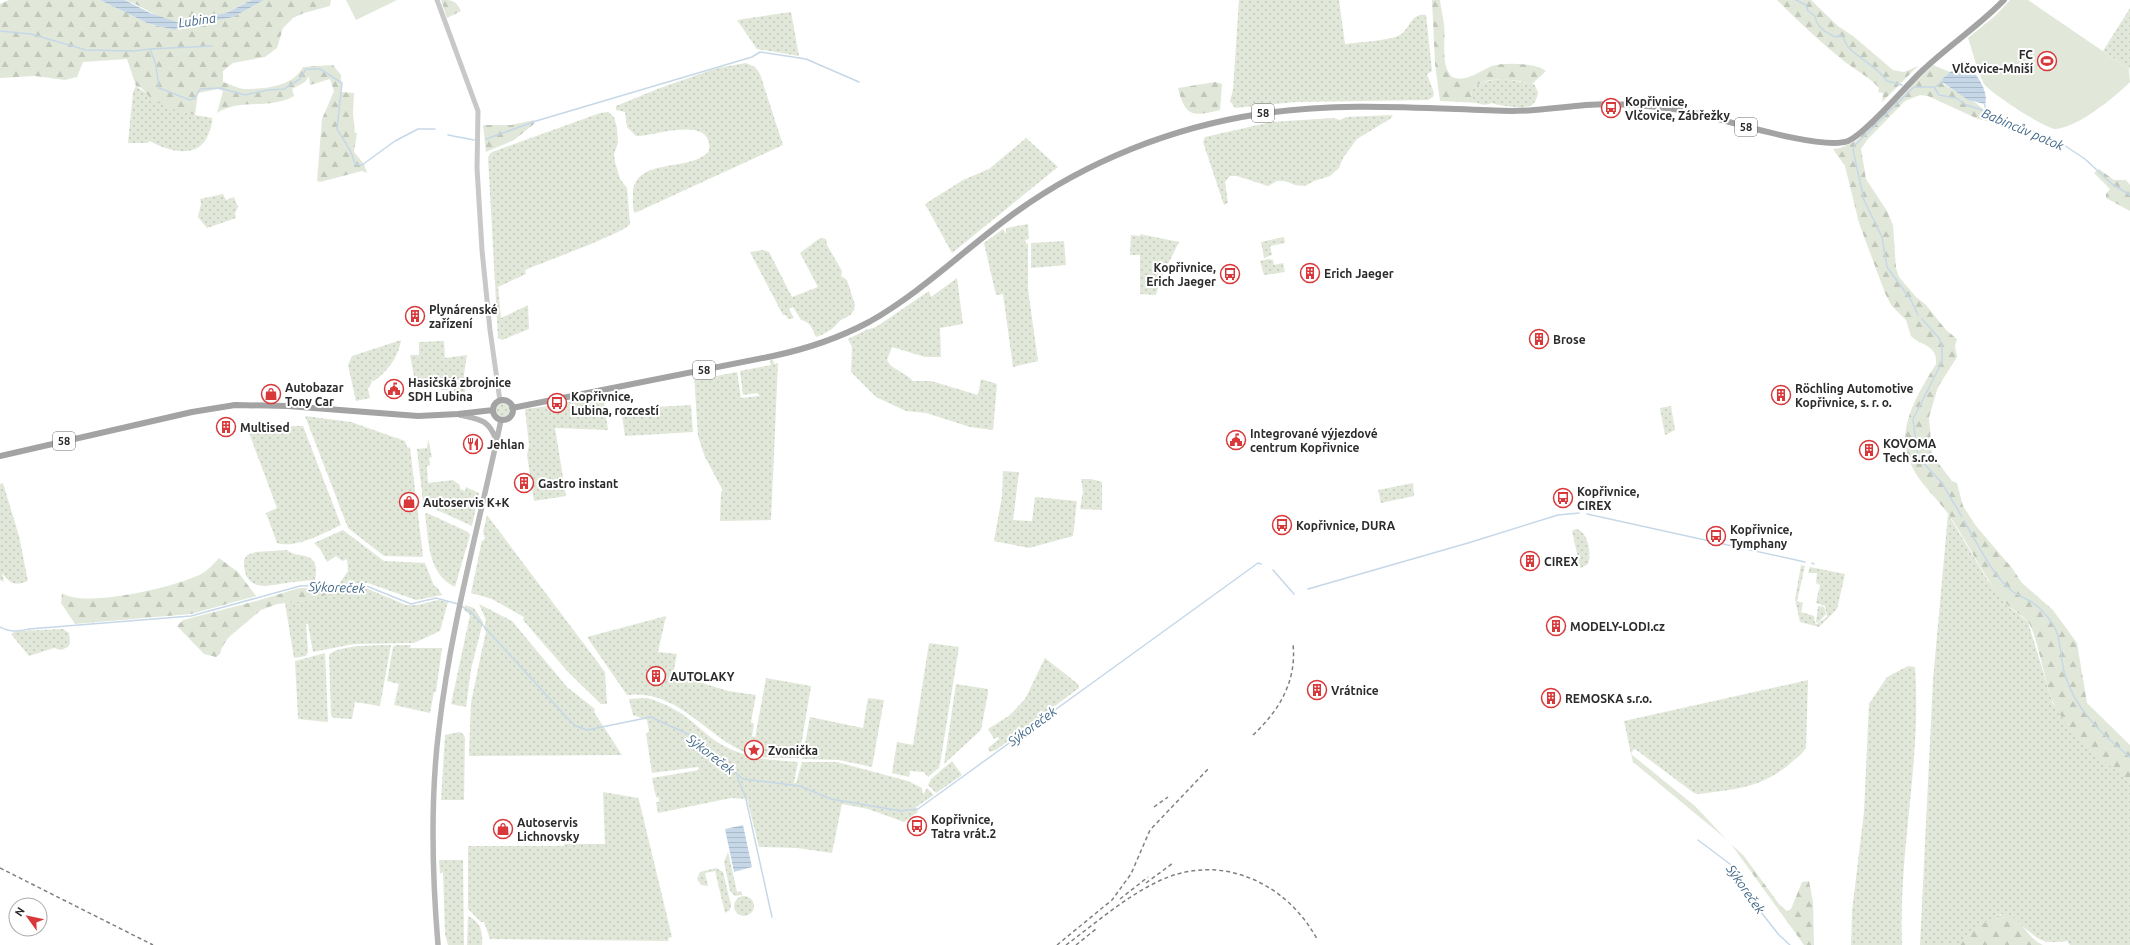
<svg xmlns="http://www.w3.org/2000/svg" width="2130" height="945" viewBox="0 0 2130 945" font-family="Ubuntu,sans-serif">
	<defs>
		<pattern id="grass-dots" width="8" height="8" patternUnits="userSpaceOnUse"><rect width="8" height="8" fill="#e1e8d9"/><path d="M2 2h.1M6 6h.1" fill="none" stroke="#c1c7ba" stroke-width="1.8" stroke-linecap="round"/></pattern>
		<pattern id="forest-firs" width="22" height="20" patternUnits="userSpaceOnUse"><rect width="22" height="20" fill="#e1e8d9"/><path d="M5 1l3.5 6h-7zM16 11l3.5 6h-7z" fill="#c1c7ba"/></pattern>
		<pattern id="water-rules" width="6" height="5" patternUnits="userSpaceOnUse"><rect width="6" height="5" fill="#c6d8e8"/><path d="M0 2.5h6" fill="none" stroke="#aabac7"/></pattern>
	</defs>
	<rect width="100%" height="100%" fill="#fff"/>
	<path fill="url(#grass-dots)" d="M1239,0h100l6,44c15,-2 43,-3 55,-9 10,-6 11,-23 26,-20l6,56 -5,3 7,19 -1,4 -5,3 -133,2 -60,6 -5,-7 3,-11z
		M2130,8v60l-1,1 -26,-18z
		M791,12l8,44 -42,-7 -20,-29z
		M746,63l9,4 5,7 23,71 -148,68c-3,-6 -2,-12 -2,-19 1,-38 58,-21 76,-43 5,-38 -56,-14 -73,-15l-9,-9 -2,-15 -9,-2v-4l44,-18 57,-20z
		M1503,79l31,5 4,8c0,3 -2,9 -5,12 -5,6 -34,2 -41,-1 -7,3 -15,2 -20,-4 -5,-17 20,-19 31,-20z
		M136,86l24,17 35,12 17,3c1,4 -1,9 -3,14 -8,29 -42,19 -59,9l-3,2h-19l5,-51z
		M608,112l6,5 3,11 1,15 -4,11 1,8 5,17 7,9 3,36c-5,9 -89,39 -105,46l1,4 -28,13 3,31 27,-13 1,24 -27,11 -4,-2 -10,-181 4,-5 108,-39z
		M1393,115l-3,4 -33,20 -14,19 -4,10 -9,8 -16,5 -9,5 -10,-1 -10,-4h-8l-9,5 -31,-10h-7l-5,6 3,21 -4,2 -21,-63 2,-5 66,-15 62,-4 7,2 6,-3z
		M1026,138l32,29 -106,86 -27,-49 38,-24 26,-11z
		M223,194l3,6 8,-3 4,10 -3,6 1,5 -29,10 -9,-11 3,-13 -1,-5z
		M1028,224l1,15 -4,1 1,3 2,1v45l10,72 -25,6 -10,-73 -7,1 -12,-52 19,-14 3,5v-6z
		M1140,234l39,8 -18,36 -5,17 -16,-1v-39h-10l1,-20 9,1z
		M1284,237l1,6 -15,3 2,9 -8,3 -3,-16z
		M820,238l6,1 1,6 15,26 -1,5 6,4 8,25c-2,14 -12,11 -17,18 -6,7 -13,11 -22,14 -4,-8 -5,-15 -15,-17l-8,-13 -4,2 5,9 -6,1 -2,-4h-3l-33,-63 13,-2 6,2 23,45 26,-10 -18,-34z
		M1064,241l2,24 -35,3v-25z
		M1269,259l4,1 1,5 9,-2 2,9 -21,3 -4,-14z
		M957,278l6,46 -23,4 1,29h-16l-33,-10 -5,13c6,11 18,12 26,21h18l47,14 3,-16 16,5 -4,46 -23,-3 -44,-14 -20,-2 -30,-14 -25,-25 1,-25 -4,-8 18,-9 10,-3 53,-36 2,6z
		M401,340c-2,16 -14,32 -27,41l-3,-1 1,2 -4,7 2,9 -14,3 -8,-36 4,-9z
		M444,341l1,17 22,-3 -3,19 2,26 -11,1 -1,-12 -13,1 -3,-12 -23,3 -5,-26h9v-13z
		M770,360h3l1,4 4,-1 -7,157 -51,1 1,-30h2l-18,-34 -7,-21 -4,-61 2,5 41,-8 4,26 19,-2 -3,-3 -14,2 -3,-24 31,-6z
		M603,394l5,36 -53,-2 11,68 -32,5 -7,-46 2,-10 -4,-36 32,-4 32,-8v-1z
		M496 410a7 7 0 1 1 14 0a7 7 0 1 1-14 0Z
		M691,405l2,27 -68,4 -4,-27z
		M1671,406l4,24 -10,5 -5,-27z
		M305,416l46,6 54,19 2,6 3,1 13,108 -1,1 -38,-1 -36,-28z
		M264,426h39l38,99c-17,8 -45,24 -64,18l-11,-30 11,-5 -28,-75 9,-3 2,3 4,-2z
		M428,439l4,18 -3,1 1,7 -3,1 1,17 25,-3 7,5v4l5,2 1,-4 13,6 -7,33 -35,-16 -14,-8 -6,-53 10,-1z
		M1003,471l16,1 -6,48 19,1 3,-24 42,4 -4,35 -44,12 -35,-7 8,-45z
		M1081,479h10l11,3v28l-22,-1 3,-17z
		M3,483l16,53 9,45c-13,5 -18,3 -26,-8l2,9 -4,-2v-96z
		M1413,483l1,13 -33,7 -3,-13z
		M427,513l41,19 2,3 -15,52c-28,-14 -26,-46 -30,-73z
		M1948,514l39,65 21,27 20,16 25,82 43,48 34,31v162h-60l-3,-4c-27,4 -29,-3 -46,-16 -6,-4 -13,-7 -20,-11l-32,20 -10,11h-39l13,-265z
		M487,515l118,157 2,32h-6l-33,-32 -45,-52 1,-3 -32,-18 -21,-6 11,-53 1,1 2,-3 -2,-6z
		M1576,529c12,2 16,25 12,35l-7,4 -1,-1 -8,-36z
		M343,530l41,31 41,2 9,23 3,1 5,8 -26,5 -48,-17 -29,1 9,-13 -1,-12 -5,2 -6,-5 -9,6 -7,-13 -6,-6z
		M287,550c11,10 34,-2 28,30 -8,1 -15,1 -22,2 -23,3 -50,13 -49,-22l3,-5 9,-3z
		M1801,565l4,1 -8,35 6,2 -2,9 13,4 1,7 2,1 10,-7 -2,-11 -9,-3 4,-18 -4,-2 1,-10h-9l2,-6 35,7 -8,35 -18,18 -19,-5 -5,-23z
		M351,587l17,2 38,16h11l21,-5 10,2 -8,29 -26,12 -60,1 -41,8 -5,-28h-2l2,28 -2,4 -12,2 -9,-55 21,-2 22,-7 -5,-6z
		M479,604l33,17 55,66 28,22 -1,3 28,43 -153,1 2,-54 15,-71 -2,-2 2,-9z
		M465,605l9,3 9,14 -12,47 -5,38 -15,-3 19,-89 -6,-5z
		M1818,606l6,1 2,7 -8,9 -2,-1z
		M666,616l-8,36 19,2 -4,20 55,17 28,4 -5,27 3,2 -2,12 3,2 11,-60 45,8 -12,72c-17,-1 -36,2 -52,-5 -42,-17 -69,-64 -120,-58l-40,-58z
		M63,629l6,4 1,10 -2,4 -7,3 -7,-2 -25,8 -18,-22 5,-3z
		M929,643l30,4 -19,117 -1,4 -11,9 -4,-5 -14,-1 -1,6 -17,-4 5,-31 16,3z
		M391,645l-11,61 -25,-4 -3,17 -18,-1 -3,-2 -2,-61c8,-10 48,-10 62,-10z
		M396,645h15l-1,3h32l-6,44h-2l-4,21 -36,-8 5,-21 -12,-3 6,-34z
		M325,653l3,69 -30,-3 -3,-58z
		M1045,658l33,26 1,4 -83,62 -6,2 -2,-4 11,-9 -1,-2 -4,2 -6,-10 22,-14 15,-16z
		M1908,666l7,1c7,92 -17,185 -13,278h-51l1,-34 12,-99 5,-108 18,-27z
		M1808,680l-2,68c-3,5 -8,9 -13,13 -30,27 -56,28 -94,33l-5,-1 -59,-44 -2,1 -2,4 -7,-33z
		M956,684l32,5v4l-7,37 -37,34z
		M647,698c18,5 34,14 48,26 6,5 12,11 19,16 28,18 51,20 84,22l-4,21h2l6,-21h35l71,19 14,7 1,7 4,-7 7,7 -18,12 2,5 -14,10 -36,-13 -26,-5 -10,49 -35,-5 -38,-1 -12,-48 -16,-1 -73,15 -2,-11h3v-4l-3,-1 -4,-19 47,-8 -1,-3 -46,6 -6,-39 3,-3 -2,-11 -14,-5 -4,-16z
		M868,698l16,2 -12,67 -33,-7 -37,-1 8,-42 53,11z
		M460,732l4,3 1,3 -1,62h-23l4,-65z
		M952,761l10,14 -26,18 -8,-8 3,-6z
		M603,792l35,6 1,2 33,137 -4,1 1,3 -179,-2 -6,-17h-3l-13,-13v-63h96l1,-2h40z
		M728,852l9,40 4,-1 1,4 -7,1 -5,-5 -6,-29z
		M439,860h24l1,85h-16l-3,-11 -2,-62 -3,2z
		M716,868l7,4 8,33 -1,5 -5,3 -10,-42 -10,2 3,13 -7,-1 -4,-6 3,-7z
		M734 906a10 10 0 1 1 20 0a10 10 0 1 1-20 0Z
		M468,916c13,6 15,16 14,29h-15z"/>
	<path fill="url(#forest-firs)" d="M9,0h91l47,23 27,7 59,-13 31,-17h67l-1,6 -26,7 -11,5 -10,10 -6,20 -12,9 -32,6 -10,8v11c6,2 14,6 21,7 21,0 48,-2 59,-22l30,-2 8,10v17l13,1 -1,20 2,20h2l-3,19 10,12 3,9 -5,-2 -42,11 -3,-1 5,-62 12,-28 -4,-12 -20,6 -1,-9 -4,6 -13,7 2,7c-24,14 -54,2 -77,17l6,-22 -5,-2 -20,4 -3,22c-15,-4 -32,-8 -45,-18 -5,-4 -7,-10 -14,-11l-9,-27 -44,3 -6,15 -12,3 -30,-4 -35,2v-74z
		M125,0h127c-25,13 -60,29 -88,19 -14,-6 -26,-15 -39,-19z
		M441,0c11,0 15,0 20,11l-14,7z
		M1432,0h8c1,9 3,16 4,25 2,15 -4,40 8,52 15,6 27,-6 40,-11 13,-4 44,-3 54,5l-14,13c-15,-4 -55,-11 -61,10l2,6 5,3 -38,-2 -5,-37z
		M1777,0h34l27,26 15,10 40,34 11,2 14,-6 -36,36 1,-9 -5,-1 1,-4c-10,-11 -22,-17 -34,-26 -24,-19 -46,-40 -68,-62z
		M1933,65l17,7 -8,7 1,5 33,19 24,21 -22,-5 -50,-23 -8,-1 -15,6 -38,39 -6,9 5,30 21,32 6,14 3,43 3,9 17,20 10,8 20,25 11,9 -2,7 2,11 -19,30 -9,30 3,38 20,26 5,2 6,23 13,20 36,42 10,15 31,27 24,33 10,60 43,42v38c-22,-19 -66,-54 -77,-81 -8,-18 -16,-69 -25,-80 -8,-9 -18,-13 -25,-22 -21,-26 -35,-57 -54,-85 -17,-24 -37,-36 -43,-67 -5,-29 16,-61 30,-84 2,-19 -15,-18 -25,-28l-5,-16 -15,-15 -6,-12 -26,-70 -14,-57 -12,-17 7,-1 16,-7z
		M1215,82l7,2 -2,26c-27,7 -35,7 -42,-22z
		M534,120v4l-20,16 -28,12 -3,-27h28z
		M2099,169l15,11h12l4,5v26l-24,-13v-4l4,-5 -16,-16z
		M219,558l19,14 18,24 -65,18 -116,10 -14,-21 1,-10c23,16 118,-7 141,-20 6,-4 11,-10 16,-15z
		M299,588h24l6,6 -23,7 -29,3 -16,6 -32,27 -7,10 -2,7 -4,3 -12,-3 -27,-28 6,-6 77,-20z
		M1631,754l64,52 31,33 -93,-77z
		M1731,844l13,12 35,48 8,7 4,-2 11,-27 7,-1 4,21 1,43h-10z
		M2005,914c17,3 22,25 38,31h-84c5,-10 35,-30 46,-31z"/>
	<path fill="#e1e8d9" d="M346,0h51l-41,20z
		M2010,0h18l101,69 1,13c-16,16 -52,45 -74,47 -9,1 -67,-37 -72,-45 -7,-14 -11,-31 -16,-46l28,-23z"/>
	<path fill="url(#water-rules)" d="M100,0h25l25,13 27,9 26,-3 25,-7 24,-12h12l-31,17 -59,13 -27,-7z
		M1963,65c12,3 27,28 22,39l-17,-4 -26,-18v-3l8,-7z
		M743,825l9,42 -18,5 -9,-43z"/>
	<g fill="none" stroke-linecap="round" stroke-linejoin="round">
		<path stroke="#c6d8e8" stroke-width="1.5" d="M1796,0l10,5 2,6 7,5c1,10 11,17 21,21l5,-2c4,3 4,9 8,13 12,12 29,19 38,33l15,4
			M0,31l31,3 55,16 48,1 16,-2 6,16 3,23 31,12 5,-2 5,-9 20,-1 25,7 23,-5 16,-1 16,-10 6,-10h14l22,14 -5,46 14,23 4,12 7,1 33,-24 23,-12h17
			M150,49l62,-3
			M1914,87l-59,58 -2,5 11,50 18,37 5,30 24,33 7,15
			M1914,87h20l5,8 17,3 10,7 16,5 79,33 24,16 27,25 18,11
			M1935,87l7,-5
			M1984,103l3,9
			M448,135l26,5
			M486,139l50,-18 216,-64 8,-5 46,7 53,23
			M1922,319l17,19 3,8v16l-29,57 5,38 24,26 20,34
			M1587,514l218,48
			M1964,521c14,23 27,53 48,70 5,4 11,6 16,9 10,5 18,14 24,23 10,14 8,36 13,52 11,36 37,59 65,82
			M1812,563l2,1
			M1273,570l21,24
			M1308,589l160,-46 90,-28 21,-2
			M461,606l10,6 97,107 8,7 11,4 64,-13 39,18 53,44 57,7 31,13 70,12 17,-2 340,-246 3,1
			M0,627c10,6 18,4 29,2l162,-13 109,-30 64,-1 47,19 25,-6 22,6
			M737,777l8,18 27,122
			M1698,840l32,24 27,43 22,28 11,10"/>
		<path stroke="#c8c8c8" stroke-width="5" d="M437,0l41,111 -1,57 5,82 8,80 10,71"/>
		<path stroke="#b5b5b5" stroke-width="5.5" d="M460,415c22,5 28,4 37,26
			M438,945c-6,-72 -8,-145 1,-217 12,-104 41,-206 62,-308"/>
		<path stroke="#a3a3a3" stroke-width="6" d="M493 410a10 10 0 1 1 20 0a10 10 0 1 1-20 0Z
			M512,408l261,-52c33,-7 66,-18 96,-34 53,-30 97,-74 147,-110 71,-51 157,-85 244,-98 83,-13 168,-5 252,-3 25,0 49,-4 74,-6 31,-2 78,1 109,8 30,7 127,38 153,28 17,-7 57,-54 74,-70 26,-25 57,-45 82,-71
			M0,456l192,-44 43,-7 53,1 130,10 40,-2 35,-4"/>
		<path stroke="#808080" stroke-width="1.5" stroke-dasharray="4 3" stroke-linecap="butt" d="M1253,735c26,-24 44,-54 40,-91
			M1154,807l14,-10
			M0,868l153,77
			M1146,883l27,-20
			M1120,899l28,-22
			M1057,945l55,-45 19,-26 19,-44 59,-62
			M1066,945c30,-22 59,-48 93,-64 61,-29 127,1 158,58
			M1076,945l20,-16"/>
	</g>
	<defs>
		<symbol id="stadium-ring" viewBox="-11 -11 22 22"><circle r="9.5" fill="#fff" stroke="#d83839" stroke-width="1.5"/><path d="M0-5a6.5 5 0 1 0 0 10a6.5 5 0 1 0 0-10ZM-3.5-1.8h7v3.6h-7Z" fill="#d83839"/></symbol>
		<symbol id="bus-ring" viewBox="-11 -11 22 22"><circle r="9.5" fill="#fff" stroke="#d83839" stroke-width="1.5"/><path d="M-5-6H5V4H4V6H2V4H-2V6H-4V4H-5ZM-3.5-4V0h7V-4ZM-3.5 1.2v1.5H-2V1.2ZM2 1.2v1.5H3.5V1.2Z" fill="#d83839"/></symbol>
		<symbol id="building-ring" viewBox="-11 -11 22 22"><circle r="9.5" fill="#fff" stroke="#d83839" stroke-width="1.5"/><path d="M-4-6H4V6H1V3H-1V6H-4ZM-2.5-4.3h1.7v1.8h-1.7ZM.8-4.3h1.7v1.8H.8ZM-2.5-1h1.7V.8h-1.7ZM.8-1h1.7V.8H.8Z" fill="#d83839"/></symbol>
		<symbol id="civic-ring" viewBox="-11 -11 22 22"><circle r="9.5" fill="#fff" stroke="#d83839" stroke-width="1.5"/><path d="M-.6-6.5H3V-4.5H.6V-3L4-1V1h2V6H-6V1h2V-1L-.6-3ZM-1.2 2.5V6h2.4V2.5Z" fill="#d83839"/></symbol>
		<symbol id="shop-ring" viewBox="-11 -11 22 22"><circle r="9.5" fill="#fff" stroke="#d83839" stroke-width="1.5"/><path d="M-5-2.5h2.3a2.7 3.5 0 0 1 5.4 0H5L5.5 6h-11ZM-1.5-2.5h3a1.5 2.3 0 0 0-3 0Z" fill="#d83839"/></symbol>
		<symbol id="restaurant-ring" viewBox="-11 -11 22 22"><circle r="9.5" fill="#fff" stroke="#d83839" stroke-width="1.5"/><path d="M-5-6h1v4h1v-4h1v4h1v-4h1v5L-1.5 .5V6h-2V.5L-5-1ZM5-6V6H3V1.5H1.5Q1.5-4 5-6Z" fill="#d83839"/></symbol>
		<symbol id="sight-ring" viewBox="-11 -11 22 22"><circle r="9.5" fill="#fff" stroke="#d83839" stroke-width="1.5"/><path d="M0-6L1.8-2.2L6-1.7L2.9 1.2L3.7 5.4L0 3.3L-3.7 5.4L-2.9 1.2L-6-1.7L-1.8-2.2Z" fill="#d83839"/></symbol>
	</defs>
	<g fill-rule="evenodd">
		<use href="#stadium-ring" x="2036" y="50" width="22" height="22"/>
		<use href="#bus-ring" x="1600" y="97" width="22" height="22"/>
		<use href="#building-ring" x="1299" y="262" width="22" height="22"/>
		<use href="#bus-ring" x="1219" y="263" width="22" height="22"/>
		<use href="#building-ring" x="404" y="305" width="22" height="22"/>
		<use href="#building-ring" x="1528" y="328" width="22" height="22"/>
		<use href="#civic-ring" x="383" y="378" width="22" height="22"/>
		<use href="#shop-ring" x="260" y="383" width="22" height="22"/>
		<use href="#building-ring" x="1770" y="384" width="22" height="22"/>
		<use href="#bus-ring" x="546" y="392" width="22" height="22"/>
		<use href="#building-ring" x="215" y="416" width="22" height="22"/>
		<use href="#civic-ring" x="1225" y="429" width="22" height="22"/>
		<use href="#restaurant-ring" x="462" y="433" width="22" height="22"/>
		<use href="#building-ring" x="1858" y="439" width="22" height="22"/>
		<use href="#building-ring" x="513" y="472" width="22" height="22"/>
		<use href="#bus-ring" x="1552" y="487" width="22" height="22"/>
		<use href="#shop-ring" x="398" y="491" width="22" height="22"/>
		<use href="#bus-ring" x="1271" y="514" width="22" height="22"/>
		<use href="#bus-ring" x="1705" y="525" width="22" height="22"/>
		<use href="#building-ring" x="1519" y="550" width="22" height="22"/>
		<use href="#building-ring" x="1545" y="615" width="22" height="22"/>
		<use href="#building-ring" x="645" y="665" width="22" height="22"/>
		<use href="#building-ring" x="1306" y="679" width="22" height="22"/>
		<use href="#building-ring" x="1540" y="687" width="22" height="22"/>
		<use href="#sight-ring" x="743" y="739" width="22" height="22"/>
		<use href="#bus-ring" x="906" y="815" width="22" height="22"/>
		<use href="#shop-ring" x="492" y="818" width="22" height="22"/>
	</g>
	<g text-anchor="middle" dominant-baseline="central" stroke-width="4" stroke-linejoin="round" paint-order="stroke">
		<g fill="#fff" stroke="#6b6b6b" stroke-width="1">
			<rect x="1252" y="104" width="22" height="18" rx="3"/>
			<rect x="1735" y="118" width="22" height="18" rx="3"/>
			<rect x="693" y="361" width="22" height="18" rx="3"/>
			<rect x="53" y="432" width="22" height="18" rx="3"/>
		</g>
		<g font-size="11" font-weight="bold" fill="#2b2b2b">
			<text x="1263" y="113">58</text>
			<text x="1746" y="127">58</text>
			<text x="704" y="370">58</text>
			<text x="64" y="441">58</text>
		</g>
		<g font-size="12" font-weight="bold" fill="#2b2b2b" stroke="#fff" text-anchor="start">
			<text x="2033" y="54" text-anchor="end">FC<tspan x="2033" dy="14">Vlčovice-Mniší</tspan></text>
			<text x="1625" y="101">Kopřivnice,<tspan x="1625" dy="14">Vlčovice, Zábřežky</tspan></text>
			<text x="1216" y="267" text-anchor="end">Kopřivnice,<tspan x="1216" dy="14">Erich Jaeger</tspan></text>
			<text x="1324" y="273">Erich Jaeger</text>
			<text x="429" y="309">Plynárenské<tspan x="429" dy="14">zařízení</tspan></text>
			<text x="1553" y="339">Brose</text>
			<text x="408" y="382">Hasičská zbrojnice<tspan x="408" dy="14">SDH Lubina</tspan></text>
			<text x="285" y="387">Autobazar<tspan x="285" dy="14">Tony Car</tspan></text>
			<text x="1795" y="388">Röchling Automotive<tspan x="1795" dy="14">Kopřivnice, s. r. o.</tspan></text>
			<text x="571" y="396">Kopřivnice,<tspan x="571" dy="14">Lubina, rozcestí</tspan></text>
			<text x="240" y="427">Multised</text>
			<text x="1250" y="433">Integrované výjezdové<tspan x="1250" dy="14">centrum Kopřivnice</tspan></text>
			<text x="1883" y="443">KOVOMA<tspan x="1883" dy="14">Tech s.r.o.</tspan></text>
			<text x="487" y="444">Jehlan</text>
			<text x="538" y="483">Gastro instant</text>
			<text x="1577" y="491">Kopřivnice,<tspan x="1577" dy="14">CIREX</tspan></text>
			<text x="423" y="502">Autoservis K+K</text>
			<text x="1296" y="525">Kopřivnice, DURA</text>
			<text x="1730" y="529">Kopřivnice,<tspan x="1730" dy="14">Tymphany</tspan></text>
			<text x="1544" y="561">CIREX</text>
			<text x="1570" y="626">MODELY-LODI.cz</text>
			<text x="670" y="676">AUTOLAKY</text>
			<text x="1331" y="690">Vrátnice</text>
			<text x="1565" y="698">REMOSKA s.r.o.</text>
			<text x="768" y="750">Zvonička</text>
			<text x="931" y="819">Kopřivnice,<tspan x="931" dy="14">Tatra vrát.2</tspan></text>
			<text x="517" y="822">Autoservis<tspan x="517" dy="14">Lichnovsky</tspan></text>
		</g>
		<g font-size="13" font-style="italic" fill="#406787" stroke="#fff">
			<text transform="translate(197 20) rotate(-8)">Lubina</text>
			<text transform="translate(2023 129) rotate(23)">Babincův potok</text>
			<text transform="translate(337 587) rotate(2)">Sýkoreček</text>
			<text transform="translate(1032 726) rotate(-36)">Sýkoreček</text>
			<text transform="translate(711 754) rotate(38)">Sýkoreček</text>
			<text transform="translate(1746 889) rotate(55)">Sýkoreček</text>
		</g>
	</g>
	<g transform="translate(28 917) rotate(303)"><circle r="19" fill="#ffffff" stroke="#aaaaaa"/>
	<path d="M0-3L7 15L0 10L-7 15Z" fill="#d83839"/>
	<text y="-6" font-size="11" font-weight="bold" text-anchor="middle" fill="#2b2b2b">N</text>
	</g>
</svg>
